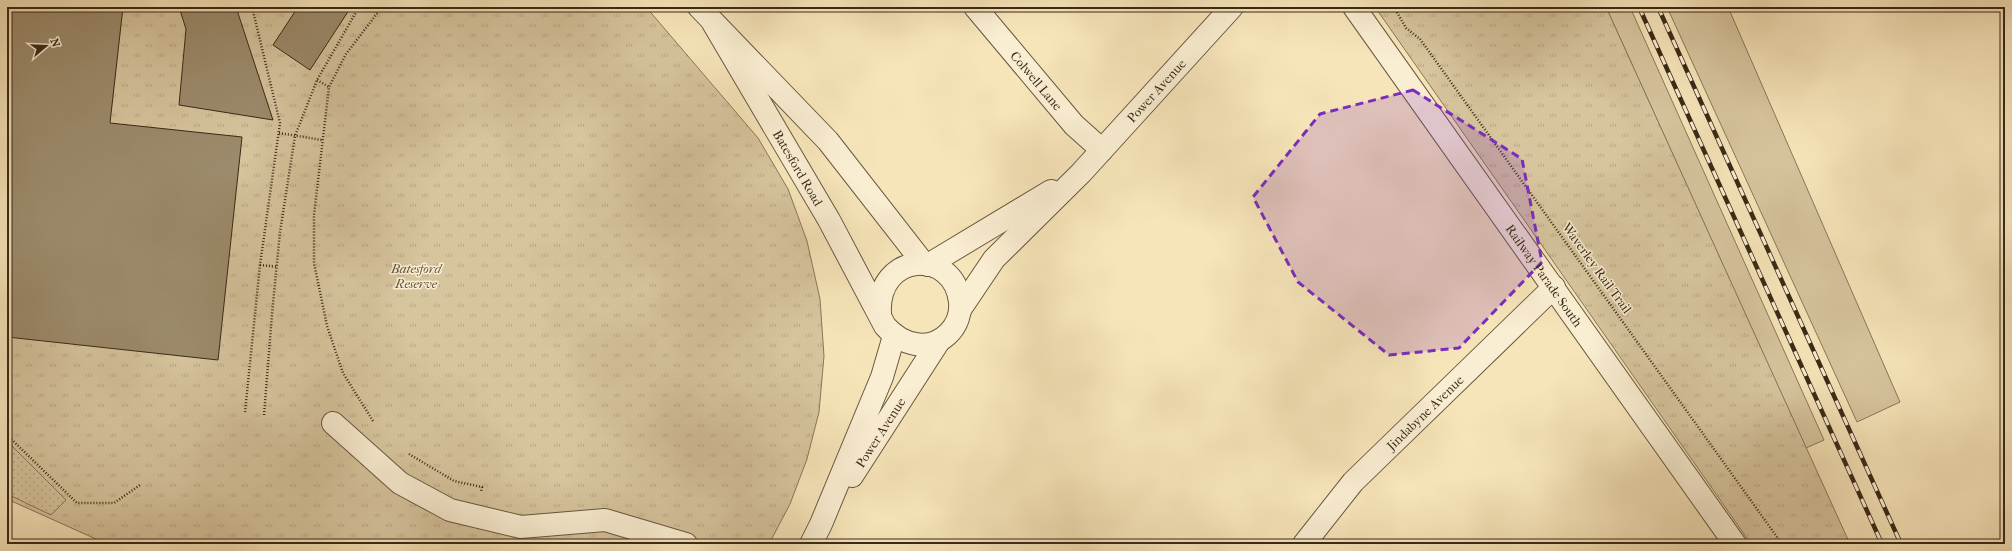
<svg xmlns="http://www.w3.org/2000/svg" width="2012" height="551" viewBox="0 0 2012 551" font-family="'IM FELL French Canon',serif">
	<defs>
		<pattern id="park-tufts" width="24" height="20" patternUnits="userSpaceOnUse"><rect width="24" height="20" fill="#d7c59e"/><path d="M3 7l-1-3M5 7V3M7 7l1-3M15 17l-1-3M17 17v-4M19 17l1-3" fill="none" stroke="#b9a987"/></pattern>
		<pattern id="garden-dots" width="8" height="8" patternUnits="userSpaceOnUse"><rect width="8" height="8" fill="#d7c59e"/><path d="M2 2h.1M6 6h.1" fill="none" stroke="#b9a987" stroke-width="1.8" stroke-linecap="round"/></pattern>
	</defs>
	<rect width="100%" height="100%" fill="#f7e5ba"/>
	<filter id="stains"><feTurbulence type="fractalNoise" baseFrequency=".005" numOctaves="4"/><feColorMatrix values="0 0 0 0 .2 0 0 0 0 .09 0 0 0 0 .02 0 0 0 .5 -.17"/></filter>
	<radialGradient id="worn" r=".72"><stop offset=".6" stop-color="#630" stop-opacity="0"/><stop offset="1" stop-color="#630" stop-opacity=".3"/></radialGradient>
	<path fill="#d7c59e" stroke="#88775a" d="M1606,7h24l194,433 -18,8z
		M1667,7h61l172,395 -43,20z"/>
	<path fill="url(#park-tufts)" stroke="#88775a" d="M7,7h639l112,131 30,51 19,52 13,58 4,57 -5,56 -12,47 -17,45 -21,40h-662l-100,-45z
		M1375,7h231l244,537h-99z"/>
	<path fill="url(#garden-dots)" stroke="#88775a" d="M7,441l59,59 -15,15 -44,-21z"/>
	<path fill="#9c8b6c" stroke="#392917" d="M7,7h116l-13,116 132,14 -24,223 -211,-23z
		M179,7h57l37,113 -94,-15 7,-76z
		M298,7h53l-41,63 -37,-25z"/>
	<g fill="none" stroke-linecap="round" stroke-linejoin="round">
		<defs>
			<g id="minor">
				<path d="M699,7l129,134 96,123"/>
				<path id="s1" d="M975,7l99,118 28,25"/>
				<path id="s2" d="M1354,7l381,537"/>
				<path id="s3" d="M713,23l116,197 56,106c17,19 44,27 64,7 8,-8 12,-20 11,-31 -6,-55 -84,-50 -80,12"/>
				<path d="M928,265l123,-74"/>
				<path id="s4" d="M961,308l33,-49 87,-86 151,-166"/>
				<path d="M333,423l67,60 50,27 71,17 84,-7 81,24"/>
				<path id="s5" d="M852,476l87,-135"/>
				<path d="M811,544l10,-20 61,-147 12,-41"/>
				<path id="s6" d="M1304,544l49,-62 201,-195"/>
			</g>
		</defs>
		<use href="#minor" stroke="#685840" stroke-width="24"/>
		<path stroke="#392917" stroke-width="2.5" stroke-dasharray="1 2" stroke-linecap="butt" d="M1394,7l12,21 14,11 362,505
			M317,80l12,7
			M279,133l43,7
			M260,265l18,2
			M245,412l15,-147 20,-142 -28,-116
			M264,415l8,-101 8,-82 15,-96 22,-56 42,-73
			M373,421l-30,-48 -16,-47 -13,-63v-48l15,-128 17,-33 36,-47
			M7,435l70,68h37l26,-18
			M409,454l45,27 28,6 -1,5"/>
		<use href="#minor" stroke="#faeed2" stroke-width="22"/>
		<defs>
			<path id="rail" d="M1639,7l243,537
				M1658,7l243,537"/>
		</defs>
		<use href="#rail" stroke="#392917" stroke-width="4.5"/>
		<use href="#rail" stroke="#faeed2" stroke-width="3" stroke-dasharray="9" stroke-linecap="butt"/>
	</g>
	<path fill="#7b2cbf" fill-opacity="0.2" stroke="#7b2cbf" stroke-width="3" stroke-dasharray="8 5" stroke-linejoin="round" d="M1413,90l109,69 20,103 -83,86 -70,7 -91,-73 -45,-85 67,-83z"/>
	<g text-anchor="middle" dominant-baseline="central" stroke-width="3" stroke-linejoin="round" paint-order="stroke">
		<g font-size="13" fill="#392917" stroke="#faeed2">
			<text stroke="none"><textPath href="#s1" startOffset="96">Colwell Lane</textPath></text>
			<text stroke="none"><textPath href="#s4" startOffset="293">Power Avenue</textPath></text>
			<text stroke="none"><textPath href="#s3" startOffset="168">Batesford Road</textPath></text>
			<text transform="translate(1597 268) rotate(54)">Waverley Rail Trail</text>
			<text stroke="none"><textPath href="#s2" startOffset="329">Railway Parade South</textPath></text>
			<text stroke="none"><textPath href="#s6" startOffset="179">Jindabyne Avenue</textPath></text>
			<text stroke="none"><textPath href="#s5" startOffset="52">Power Avenue</textPath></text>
		</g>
		<g font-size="13" font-style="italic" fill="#605039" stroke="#faeed2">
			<text x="416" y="268">Batesford<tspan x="416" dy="15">Reserve</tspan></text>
		</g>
	</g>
	<rect width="2012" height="551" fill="none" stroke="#f7e5ba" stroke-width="24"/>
	<rect x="8" y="8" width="1996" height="535" fill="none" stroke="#392917" stroke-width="2"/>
	<rect x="12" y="12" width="1988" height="527" fill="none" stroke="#392917"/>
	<g transform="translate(46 46) rotate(71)" stroke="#faeed2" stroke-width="3" paint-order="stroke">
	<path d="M0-3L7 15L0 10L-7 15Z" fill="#392917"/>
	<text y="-6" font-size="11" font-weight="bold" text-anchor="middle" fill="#392917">N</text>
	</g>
	<rect width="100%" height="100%" filter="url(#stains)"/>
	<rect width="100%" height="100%" fill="url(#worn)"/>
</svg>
